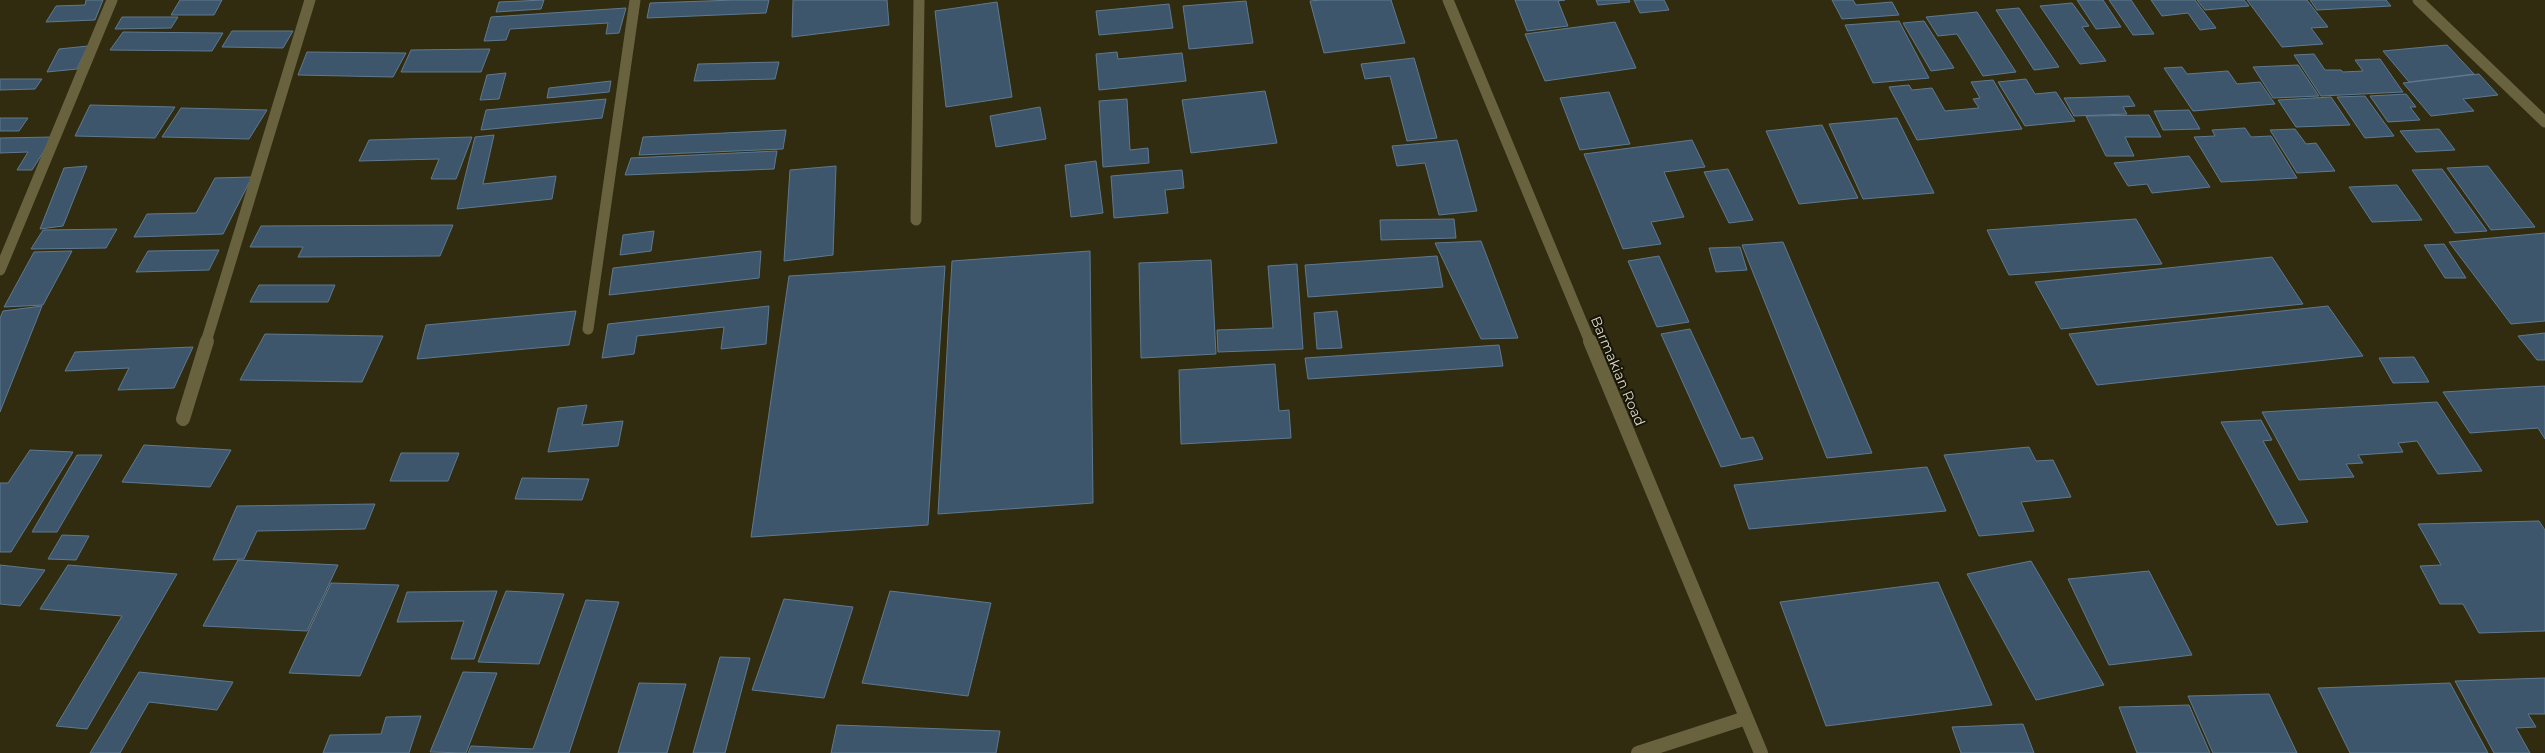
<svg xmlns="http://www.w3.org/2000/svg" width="2545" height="753" viewBox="0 0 2545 753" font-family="Montserrat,sans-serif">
	<rect width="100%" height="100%" fill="#312c0f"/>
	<path fill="#3d566b" stroke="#5f798f" d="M86,0h17l-8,20 -49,2 10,-16 29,-1z
		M180,0h42l-8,15h-43z
		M544,0l-3,9 -45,3 3,-10z
		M734,0h35l-3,13 -119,5 3,-15z
		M793,0h94l2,25 -97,12z
		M1321,0h70l14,43 -81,10 -14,-52z
		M1515,0h50l-7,1 10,25 -41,5z
		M1596,0h33l1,2 -32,3z
		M1634,0h30l5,10 -29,3z
		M1832,0h21l3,5 36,-3 7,13 -57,4z
		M2077,0h26l18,27 -25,2z
		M2109,0h22l23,34 -21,1z
		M2151,0h44l21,28 -16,2 -12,-17 -26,3z
		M2197,0h47l5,6 -44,4z
		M2247,0h60l21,27 -17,1 12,16 -41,3z
		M2310,0h76l5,6 -74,4z
		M1246,1l7,42 -64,6 -6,-43z
		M997,2l15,95 -66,10 -11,-96z
		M2072,3l17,23 -7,1 24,34 -26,3 -40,-58z
		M1169,4l4,24 -74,7 -3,-24z
		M626,8l-7,25 -13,1 2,-11 -98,6 -4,11 -22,1 7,-24z
		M2019,8l40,59 -25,3 -38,-60z
		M1977,12l39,60 -33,4 -26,-42 -19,2 -12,-19z
		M122,17h56l-7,11 -56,1z
		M1899,21l30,57 -56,5 -28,-58z
		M1924,21l30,47 -23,3 -28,-48z
		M1615,22l21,46 -91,13 -20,-47z
		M232,31h61l-10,17 -61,-1z
		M123,32l100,1 -11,18 -102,-1z
		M2447,45l27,29 -65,8 -26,-31z
		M88,46l-11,23 -30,3 12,-23z
		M490,49l-9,23h-80l10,-22z
		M307,52l99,1 -13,24 -95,-2z
		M1117,52l1,7 64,-6 4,28 -87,9 -3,-36z
		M2314,54l11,16h16l2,2 20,-1 -8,-11 25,-1 23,33 -82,4 -27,-41z
		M1414,58l23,80 -30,3 -17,-65 -25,3 -4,-15z
		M779,62l-4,17 -81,2 4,-17z
		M2298,65l21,31 -46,2 -20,-31z
		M2182,67l5,7 41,-3 9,13 23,-2 15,22 -82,7 -29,-43z
		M506,73l-7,26 -19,1 7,-25z
		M2479,74l19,21 -35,4 11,12 -43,5 -28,-33z
		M0,79h42l-7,10 -35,1z
		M2026,79l9,15 21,-2 19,29 -50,5 -27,-44z
		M1993,80l29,49 -105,11 -28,-53 20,-2 3,5 20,-2 13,23 34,-3 -6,-9 7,-1 -9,-16z
		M611,81l-2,11 -62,6 2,-10z
		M1265,91l12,52 -86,10 -9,-53z
		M1609,92l21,52 -50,6 -20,-52z
		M2406,94l10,13h-6l10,13 -32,2 -18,-26z
		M2129,96l6,10 -12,1 4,7 -53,2 -10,-18z
		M2365,96l29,40 -29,2 -28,-41z
		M2331,97l19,28 -54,2 -18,-27z
		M606,99l-4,19 -121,12 5,-20z
		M1127,99l3,51 18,-2 1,15 -46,4 -4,-66z
		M90,105l85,2 -20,31 -80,-2z
		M1040,107l6,32 -50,8 -6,-31z
		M181,108l86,2 -18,29 -87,-2z
		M2189,110l11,19 -37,1 -9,-19z
		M2149,115l12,22h-36l9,19h-28l-20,-40z
		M0,118h28l-9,13h-19z
		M1897,118l37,75 -71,6 -34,-75z
		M1822,125l36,73 -59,6 -33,-73z
		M2245,128l6,9 20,-1 26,42 -76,4 -27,-45 21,-1 -3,-6z
		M2295,129l11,15 10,-1 19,28 -38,2 -27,-43z
		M2439,129l16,21 -39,2 -16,-21z
		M786,130l-3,19 -144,6 4,-18z
		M494,135l-11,49 73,-8 -4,23 -95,10 18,-72z
		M53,137l-21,33h-15l11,-18 -28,1v-15z
		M472,137l-16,42h-25l8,-20 -80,2 10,-21z
		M1457,140l20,71 -38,4 -14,-52 -28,3 -5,-20z
		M1692,140l13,27 -41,5 20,45 -33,5 10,22 -38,5 -39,-95z
		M777,151l-3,18 -149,6 6,-17z
		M2189,156l21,31 -58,6 -5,-9 -19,2 -14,-23z
		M1096,161l7,52 -32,4 -6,-52z
		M87,166l-24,60 -23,3 24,-61z
		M836,166l-3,89 -49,6 6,-91z
		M2488,166l47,61 -44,3 -44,-62z
		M1728,169l25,51 -24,3 -25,-51z
		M2442,169l45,62 -32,2 -43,-63z
		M1182,170l2,18 -19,2 3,23 -54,5 -3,-42z
		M252,177l-29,57 -89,3 13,-23 49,-1 19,-35z
		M2397,185l25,35 -50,2 -23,-35z
		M1454,219l2,19 -75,2 -1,-20z
		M2136,219l26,45 -153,11 -22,-45z
		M453,225l-13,31 -142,1 5,-10h-53l11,-21z
		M117,229l-11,19 -75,1 12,-19z
		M654,231l-3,20 -31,4 3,-20z
		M2545,233v88l-34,3 -62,-82z
		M1481,241l37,97 -37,1 -46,-96z
		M1783,242l89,211 -45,5 -85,-213z
		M2444,244l22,34h-21l-21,-33z
		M1740,247l7,23 -31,2 -7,-24z
		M219,250l-10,20 -73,2 12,-21z
		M72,251l-29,54 -39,2 30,-55z
		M761,251l-2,27 -150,17 4,-27z
		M1090,251l3,252 -155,11 14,-253z
		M1437,256l6,31 -135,10 -3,-32z
		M1659,256l30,66 -32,5 -29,-66z
		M2272,257l31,47 -242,25 -26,-47z
		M1211,260l5,94 -75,4 -2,-95z
		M1297,264l6,85 -85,3 -1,-22 56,-2 -5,-62z
		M945,266l-17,259 -177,12 38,-261z
		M259,285h76l-7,17h-78z
		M42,306l-42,106v-94l3,-7z
		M769,306l-3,38 -45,5 3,-22 -87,9 -3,18 -32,4 6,-34z
		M2328,306l35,50 -266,29 -28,-51z
		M576,311l-7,34 -152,14 9,-34z
		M1337,311l5,37 -25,1 -3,-36z
		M1690,329l51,110 12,-2 10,22 -42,8 -60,-133z
		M2545,333v27h-8l-19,-24z
		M265,334l118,2 -21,46 -122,-2z
		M1499,345l4,21 -195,13 -3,-21z
		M193,347l-19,41 -56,2 11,-22 -64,3 10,-19z
		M2414,357l15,25 -36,1 -14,-25z
		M1275,364l4,47 10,-1 2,28 -110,6 -2,-74z
		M2545,386v53l-7,-11 -68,5 -27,-41z
		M2437,402l45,69 -44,3 -21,-33 -19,2 5,9 -45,3 5,8 -17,1 8,13 -55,3 -37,-68z
		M587,405l-5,20 41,-4 -5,25 -70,6 10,-44z
		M2261,420l11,20 -9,1 45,81 -31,3 -56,-103z
		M144,445l87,5 -21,37 -88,-5z
		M2029,447l7,14 17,-1 18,37 -50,5 13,29 -55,5 -35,-81z
		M30,450l43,2 -62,100h-11v-69h8z
		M401,453h58l-11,28h-58z
		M77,455h25l-45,77h-25z
		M1927,467l19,44 -197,18 -15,-44z
		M522,478l67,1 -7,21 -67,-1z
		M375,504l-10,25 -108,2 -13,28 -31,1 24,-54z
		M2539,521l6,9v101l-66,2 -16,-29h-23l-20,-38 21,-1 -23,-41z
		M62,535l27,1 -13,24 -28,-1z
		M238,560l100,5 -31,66 -104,-5z
		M2031,561l73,124 -68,15 -69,-126z
		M0,565l45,5 -25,36 -20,-2z
		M68,565l109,9 -90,155 -31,-3 66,-110 -82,-7z
		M2149,571l43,84 -83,10 -41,-86z
		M1938,582l54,123 -166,21 -46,-124z
		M331,583l68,2 -39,91 -71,-3z
		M497,591l-23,68h-23l13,-38 -67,1 10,-30z
		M506,591l58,3 -25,70 -61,-2z
		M890,591l101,12 -23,93 -106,-13z
		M784,599l69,8 -29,91 -72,-8z
		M586,600l33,2 -50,151h-101l3,-7 62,3z
		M720,657l30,1 -25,95h-32z
		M139,672l94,10 -16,28 -68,-8 -29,51h-30z
		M463,672l34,1 -31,80 -36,-1z
		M2545,678v36h-17l8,13 -20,1 14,25h-36l-39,-72z
		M639,683l47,1 -19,69h-49z
		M2450,683l38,70h-138l-32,-65z
		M2269,694l28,59h-84l-25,-57z
		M2189,705l21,48h-73l-18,-46z
		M421,716l-12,37h-86l7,-18 51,-1 5,-17z
		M2023,724l11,29h-73l-9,-26z
		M837,725l163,6 -4,22h-165z"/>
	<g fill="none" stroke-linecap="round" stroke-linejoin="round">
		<path stroke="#69623e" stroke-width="11" d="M0,270l112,-270
			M588,329l47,-329
			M206,342l104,-342"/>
		<path stroke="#69623e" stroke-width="14" d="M183,419l24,-78"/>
		<path stroke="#69623e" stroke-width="11" d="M1448,0l142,342
			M2418,0l127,122
			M916,220l3,-220"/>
		<path stroke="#69623e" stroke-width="14" d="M1590,341l171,412
			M1638,753l108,-35"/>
	</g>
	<g text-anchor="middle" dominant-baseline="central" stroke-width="4" stroke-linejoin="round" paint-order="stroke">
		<g font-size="14" fill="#dcd9c8" stroke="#171408">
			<text transform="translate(1618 371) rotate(67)">Barmakian Road</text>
		</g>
	</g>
</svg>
